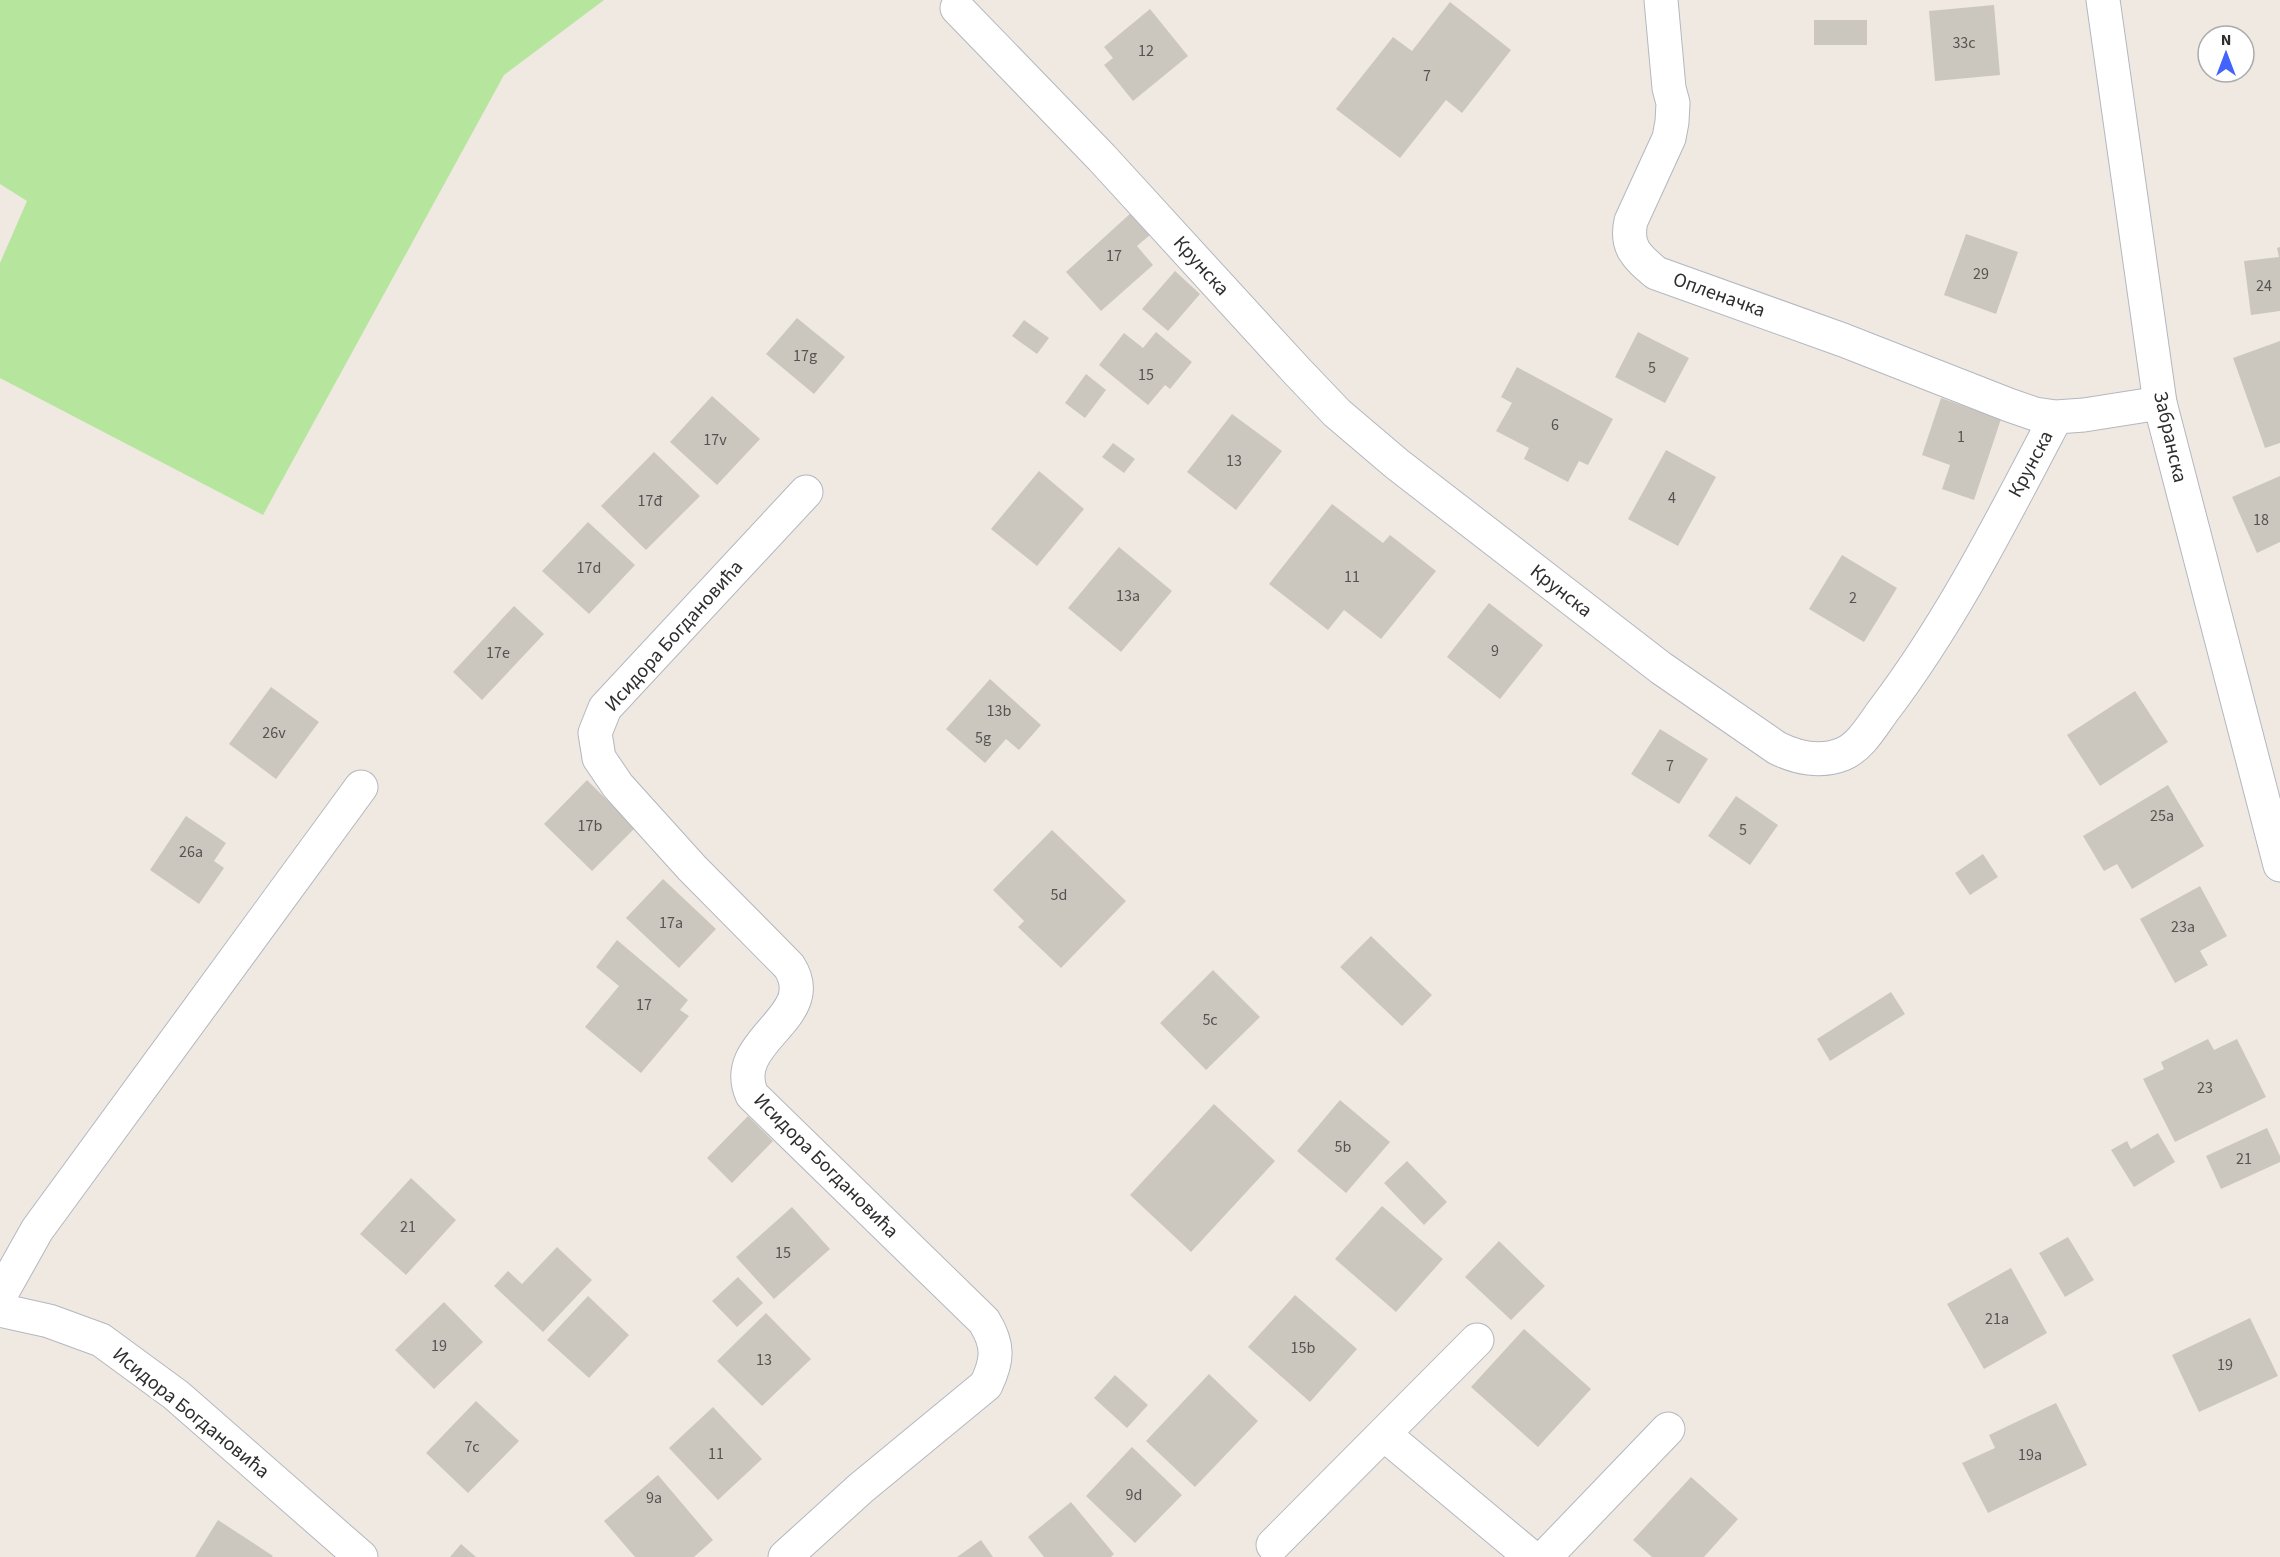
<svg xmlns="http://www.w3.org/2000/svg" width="2280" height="1557" viewBox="0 0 2280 1557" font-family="'Source Sans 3',sans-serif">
	<rect width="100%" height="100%" fill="#efe9e1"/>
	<path fill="#b6e59e" d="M0,0h604l-100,75 -241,440 -263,-137v-115l27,-62 -27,-17z"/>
	<path fill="#cbc7bf" d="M1450,2l61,48 -49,63 -16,-13 -46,58 -64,-49 57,-72 19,14z
		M1994,5l6,70 -65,6 -6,-70z
		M1150,9l38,47 -55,45 -29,-36 9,-7 -9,-11z
		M1814,20h53v25h-53z
		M1132,212l19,22 -14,12 16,19 -52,46 -35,-39z
		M1966,234l52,18 -22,62 -52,-19z
		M2280,247v64l-29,4 -7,-54 35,-4 -2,-9z
		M1175,271l25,23 -32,37 -26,-22z
		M797,318l48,39 -31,37 -48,-40z
		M1024,320l25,18 -12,16 -25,-18z
		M1156,332l36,30 -22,27 -5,-4 -17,20 -49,-40 25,-32 19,15z
		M1638,332l51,26 -24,45 -50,-26z
		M2280,341v102l-15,5 -32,-90z
		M1517,367l96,52 -25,46 -9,-4 -11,21 -44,-23 5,-11 -33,-17 16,-28 -11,-6z
		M1086,374l20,16 -21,28 -20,-15z
		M712,396l48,43 -43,46 -47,-43z
		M1941,398l60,21 -27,81 -32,-11 8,-24 -28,-10z
		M1232,414l50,37 -46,59 -49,-38z
		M1113,443l22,16 -11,14 -22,-16z
		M1666,450l50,27 -38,69 -50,-27z
		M654,452l46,44 -54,54 -45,-44z
		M1039,471l45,38 -47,57 -46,-37z
		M2280,476v66l-23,11 -25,-56z
		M1332,504l51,39 7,-8 46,36 -55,68 -37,-29 -16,20 -59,-46z
		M588,522l47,43 -46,49 -47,-43z
		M1119,547l53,44 -51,61 -53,-44z
		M1842,555l55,33 -33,54 -55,-33z
		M1489,603l54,42 -43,54 -53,-42z
		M514,606l30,28 -62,66 -29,-28z
		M990,679l51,46 -22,25 -13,-11 -21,24 -39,-34z
		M271,687l48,35 -43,57 -47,-35z
		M2135,691l33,51 -68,44 -33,-51z
		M1660,729l48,30 -29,45 -48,-30z
		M587,780l48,48 -43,43 -48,-47z
		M2168,785l36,61 -72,43 -15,-25 -13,7 -21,-35z
		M1736,796l42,29 -28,40 -42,-29z
		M186,816l40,27 -12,18 10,7 -25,36 -49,-34z
		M1052,830l74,71 -65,67 -43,-41 6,-6 -31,-31z
		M1983,854l15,23 -28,18 -15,-22z
		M663,879l53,50 -37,39 -53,-50z
		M2200,886l27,50 -27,15 8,14 -33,18 -35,-64z
		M1371,936l61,59 -30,31 -62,-59z
		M617,940l71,60 -8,10 9,6 -48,57 -56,-46 34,-41 -23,-19z
		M1213,970l47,47 -54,53 -46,-47z
		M1891,992l14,22 -75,47 -13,-22z
		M2208,1039l6,11 23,-11 29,58 -91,45 -32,-63 21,-10 -3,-7z
		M1340,1100l50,42 -44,51 -49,-42z
		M1214,1104l61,57 -84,91 -61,-57z
		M748,1116l25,25 -41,42 -25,-25z
		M2267,1128l13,28v6l-59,27 -15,-33z
		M2158,1133l17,29 -41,25 -23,-37 16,-9 4,8z
		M1407,1161l40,41 -23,23 -40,-42z
		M411,1178l45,42 -50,55 -46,-41z
		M1382,1206l61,53 -47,53 -61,-53z
		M792,1207l38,42 -56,50 -38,-42z
		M2068,1237l26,43 -29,17 -26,-44z
		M1499,1241l46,45 -34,34 -46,-43z
		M557,1247l35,33 -49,52 -49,-46 14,-15 14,13z
		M2011,1268l36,65 -63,36 -37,-65z
		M738,1277l25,26 -26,24 -25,-26z
		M1295,1295l62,54 -47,53 -62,-55z
		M588,1296l41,39 -40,43 -42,-38z
		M444,1302l39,40 -49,47 -39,-39z
		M766,1313l45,46 -49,47 -45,-45z
		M2250,1318l28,58 -79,36 -27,-57z
		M1524,1329l67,60 -53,58 -67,-60z
		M1209,1374l49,47 -63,66 -49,-46z
		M1115,1375l33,30 -21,23 -33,-30z
		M476,1401l43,40 -51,52 -42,-40z
		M2056,1403l31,62 -99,48 -26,-50 33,-15 -6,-13z
		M713,1407l49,52 -44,41 -49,-52z
		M1132,1447l50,48 -47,48 -49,-47z
		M658,1475l55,65 -19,17h-59l-31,-36z
		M1691,1477l47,42 -34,38h-52l-19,-17z
		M1071,1502l43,52 -3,3h-67l-16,-20z
		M218,1520l55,36 -1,1h-77z
		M981,1540l12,17h-36z
		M461,1544l15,13h-26z"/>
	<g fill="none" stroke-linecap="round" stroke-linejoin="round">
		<defs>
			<path id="street" d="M1661,0l8,88 4,15 -1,19 -3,16 -38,83c-6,26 6,36 25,52l187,67 166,65 26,9 21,3
				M957,8l145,150 194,212 41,43 60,51 264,204 116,80c20,10 44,15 66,6 17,-7 29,-28 40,-43 69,-91 120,-193 173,-294l28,-2 76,-12
				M0,1296l37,-66 324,-443
				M0,1310l49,11 52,19 75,55 185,162
				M1385,1435l146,122
				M1273,1545l204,-205
				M785,1557l76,-69 125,-103c12,-25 13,-40 -2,-64l-232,-226c-25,-55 71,-77 37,-129l-97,-98 -74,-82 -19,-28 -4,-25 10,-25 201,-216
				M1545,1557l123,-128"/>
			<path id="secondary" d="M2103,0l57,403 120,462"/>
		</defs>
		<use href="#street" stroke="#b4b7c1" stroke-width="35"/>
		<use href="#secondary" stroke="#b4b7c1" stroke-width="35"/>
		<use href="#street" stroke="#fff" stroke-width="33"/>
		<use href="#secondary" stroke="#fff" stroke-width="33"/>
	</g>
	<g text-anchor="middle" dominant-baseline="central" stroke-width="6" stroke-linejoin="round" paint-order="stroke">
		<g font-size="16" fill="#555452">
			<text x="1964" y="43">33c</text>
			<text x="1146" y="51">12</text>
			<text x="1427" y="76">7</text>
			<text x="1114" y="256">17</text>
			<text x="1981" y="274">29</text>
			<text x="2264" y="286">24</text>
			<text x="805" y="356">17g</text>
			<text x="1652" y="368">5</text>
			<text x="1146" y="375">15</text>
			<text x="1555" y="425">6</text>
			<text x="1961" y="437">1</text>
			<text x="715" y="440">17v</text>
			<text x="1234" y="461">13</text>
			<text x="1672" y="498">4</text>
			<text x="650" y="501">17đ</text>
			<text x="2261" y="520">18</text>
			<text x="589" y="568">17d</text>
			<text x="1352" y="577">11</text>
			<text x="1128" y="596">13a</text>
			<text x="1853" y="598">2</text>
			<text x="1495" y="651">9</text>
			<text x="498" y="653">17e</text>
			<text x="999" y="711">13b</text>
			<text x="274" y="733">26v</text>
			<text x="983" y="738">5g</text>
			<text x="1670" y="766">7</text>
			<text x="2162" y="816">25a</text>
			<text x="590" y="826">17b</text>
			<text x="1743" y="830">5</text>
			<text x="191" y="852">26a</text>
			<text x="1059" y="895">5d</text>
			<text x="671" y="923">17a</text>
			<text x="2183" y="927">23a</text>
			<text x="644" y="1005">17</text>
			<text x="1210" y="1020">5c</text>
			<text x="2205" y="1088">23</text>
			<text x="1343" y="1147">5b</text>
			<text x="2244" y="1159">21</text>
			<text x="408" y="1227">21</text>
			<text x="783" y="1253">15</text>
			<text x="1997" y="1319">21a</text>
			<text x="439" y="1346">19</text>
			<text x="1303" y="1348">15b</text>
			<text x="764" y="1360">13</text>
			<text x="2225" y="1365">19</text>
			<text x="472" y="1447">7c</text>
			<text x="716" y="1454">11</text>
			<text x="2030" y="1455">19a</text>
			<text x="1134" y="1495">9d</text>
			<text x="654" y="1498">9a</text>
		</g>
		<g font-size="20" fill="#2e2e2e" stroke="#fff">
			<text transform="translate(1201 266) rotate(48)">Крунска</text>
			<text transform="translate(1719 295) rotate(20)">Опленачка</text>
			<text transform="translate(2170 437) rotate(77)">Забранска</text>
			<text transform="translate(2031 464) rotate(-62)">Крунска</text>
			<text transform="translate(1561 591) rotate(38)">Крунска</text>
			<text transform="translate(674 636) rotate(-48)">Исидора Богдановића</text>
			<text transform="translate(826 1166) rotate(45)">Исидора Богдановића</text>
			<text transform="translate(191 1413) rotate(39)">Исидора Богдановића</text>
		</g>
	</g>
	<g transform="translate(2226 54)"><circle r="28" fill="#ffffff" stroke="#ababab" stroke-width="1.5"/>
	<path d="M0-4.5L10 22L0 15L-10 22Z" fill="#4264fb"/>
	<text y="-9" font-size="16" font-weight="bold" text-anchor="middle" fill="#2e2e2e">N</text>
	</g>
</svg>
